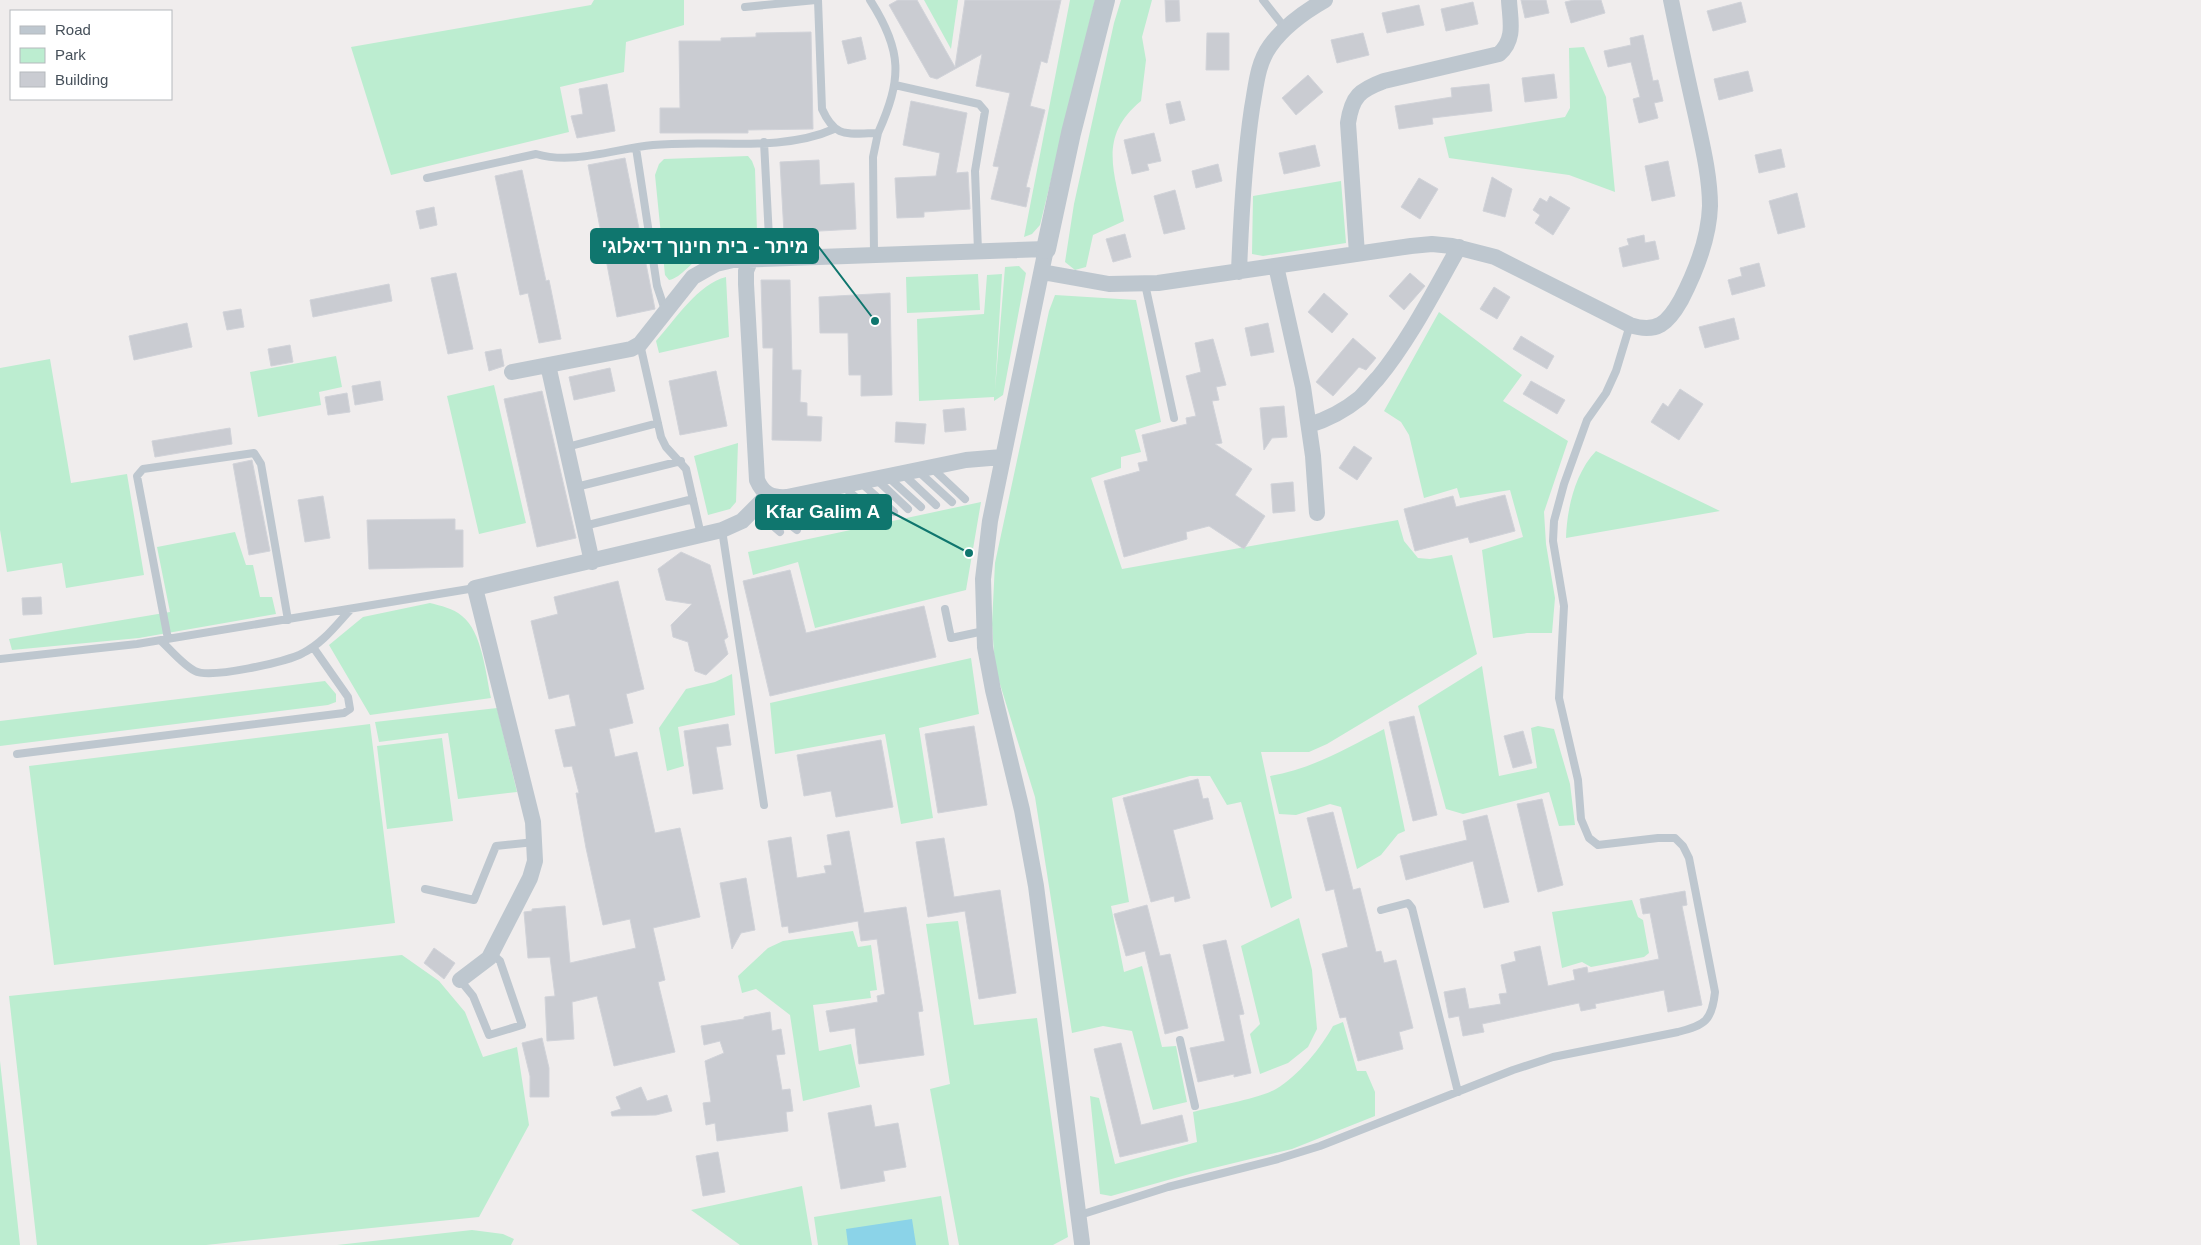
<svg xmlns="http://www.w3.org/2000/svg" width="2201" height="1245" viewBox="0 0 2201 1245" font-family="Arial,'Noto Sans Hebrew',sans-serif">
	<rect width="100%" height="100%" fill="#f0eded"/>
	<path fill="#bcedd0" d="M594,0h90v25l-58,17 -2,30 -64,15 9,45 -178,43 -40,-128 240,-42z
		M924,0h34l-7,49z
		M1070,0h25l-55,225 -8,9 -8,3z
		M1121,0h31l-10,37 4,23 -5,41c-44,36 -26,72 -17,120l-31,14 -7,32 -11,3 -10,-8 9,-58 40,-181z
		M1584,47l22,50 9,95 -46,-17 -120,-17 -5,-21 121,-20 5,-9 -1,-60z
		M748,156l4,5 3,8 2,63 -2,13c-15,10 -31,3 -47,9 -17,6 -26,24 -39,26l-4,-5 -10,-100 4,-11 5,-5z
		M1341,181l5,62 -83,13 -11,-2 1,-58z
		M1019,266l7,7 -23,122 -9,6v-4l-75,4 -2,-82 67,-5 3,-39 15,-1 -7,116 10,-123z
		M978,274l2,36 -73,3 -1,-36z
		M726,277l3,60 -70,16 -3,-12c18,-20 43,-58 70,-64z
		M1055,295l81,5 25,122 -26,8 6,22 -20,5v11l-30,10 31,91 276,-49 6,21 14,17 12,1 22,-4 25,99 -150,90 -18,8h-48l31,146 -21,10 -30,-106 -14,3 -17,-29h-20l-78,22 17,104 -18,4 13,66 18,-6 20,81 14,-1 11,56 -34,8 -21,-79 -29,-5 -31,7 -37,-236 -40,-129 -3,-44 3,-61 54,-252z
		M1439,312l83,63 -19,26 65,40 -24,71 2,32 9,54 -3,35h-25l-34,5 -11,-88 41,-13 -13,-47 -50,8 -3,-10 -33,10 -15,-63 -8,-13 -17,-11z
		M336,356l6,31 -23,5 2,13 -63,12 -8,-45z
		M50,359l21,124 56,-9 17,101 -78,13 -4,-25 -55,9 -7,-42v-162z
		M494,385l32,138 -47,11 -32,-138z
		M738,443l-2,59 -6,7 -22,6 -14,-59z
		M1596,451l124,60 -154,27c1,-30 9,-65 30,-87z
		M981,502l-15,88 -151,38 -17,-66 -45,13 -5,-23z
		M235,532l11,33h7l7,32h12l4,17 -137,24 -127,12 -3,-11 161,-27 -13,-65z
		M430,603c11,3 23,5 32,13 20,15 24,59 29,82l-121,17 -41,-70 34,-28z
		M971,658l8,56 -60,14 14,90 -32,6 -16,-90 -110,20 -5,-51z
		M1482,666l17,110 38,-8 -6,-40 7,-2 16,3 16,55 5,41 -16,1 -10,-34 -86,22 -17,-5 -28,-103z
		M732,674l3,41 -57,12 6,39 -17,5 -8,-43 27,-39 29,-7z
		M325,681l11,13v8l-8,3 -328,41v-25z
		M497,708l20,84 -59,7 -10,-66 -69,9 -4,-20z
		M370,724l25,199 -341,42 -25,-199z
		M1384,729l21,102 -7,3 -17,21 -24,14 -16,-62 -11,-3 -34,11 -17,-1 -9,-38c42,-7 77,-28 114,-47z
		M442,738l11,83 -66,8 -10,-83z
		M1632,900l6,17 5,3 6,33 -5,4 -53,10 -9,-5 -20,6 -10,-56z
		M1299,918l13,52 5,59 -9,18 -20,16 -28,11 -10,-40 10,-10 -19,-78z
		M958,921l16,104 63,-7 31,219 -15,8h-94l-29,-156 20,-5 -24,-160z
		M853,931l5,16 13,-2 6,45 -7,1 1,7 -58,7 6,46 32,-7 9,43 -57,14 -13,-86 -34,-26 -14,4 -4,-17 30,-28 15,-7z
		M402,955l37,26 26,31 18,45 34,-10 12,78 -50,92 -273,28h-169l-28,-249z
		M1343,1022l14,49h9l9,21v24l-83,33 -99,24 -82,23 -11,-2 -10,-98 9,2 16,66 82,-22 -4,-30c22,-6 65,-13 83,-23 22,-13 45,-41 57,-63z
		M0,1061l20,184h-20z
		M802,1186l10,59h-72l-49,-35z
		M941,1196l8,49h-131l-4,-28z
		M472,1230l31,4 11,5 -3,6h-174z"/>
	<path fill="#8bd3e8" d="M912,1219l4,26h-68l-2,-16z"/>
	<path fill="#caccd2" stroke="#d1d3d9" d="M898,0h19l38,67 10,-67h96l-14,63 -6,-2 -11,45 15,4 -19,77 4,1 -4,19 -35,-8 8,-32 -6,-1 17,-73 -34,-7 6,-32 -45,25 -7,-2 -41,-72z
		M1165,0h14l1,21 -14,1z
		M1521,0h25l3,13 -24,5z
		M1574,0h27l4,13 -34,10 -6,-21z
		M1473,2l5,22 -32,7 -5,-22z
		M1741,2l5,20 -33,9 -6,-20z
		M1419,5l5,20 -37,8 -5,-20z
		M811,32l2,97 -65,1v3h-88v-25h20l-1,-67h42v-3l35,-1v-4z
		M1207,33h22v37h-23z
		M1363,33l6,22 -32,8 -6,-23z
		M1643,35l10,46 5,-1 5,21 -9,2 4,15 -19,5 -6,-24 7,-2 -9,-35 -23,5 -4,-16 27,-6 -1,-7z
		M861,37l5,22 -18,5 -6,-23z
		M1748,71l5,20 -34,9 -5,-21z
		M1554,74l3,24 -32,4 -3,-24z
		M1308,75l15,17 -27,23 -14,-17z
		M607,84l8,47 -38,7 -6,-22 12,-2 -4,-25z
		M1489,84l3,27 -60,7 1,6 -34,5 -4,-23 57,-9 -1,-9z
		M911,101l56,12 -11,60 12,-1 2,37 -46,3v5l-27,1 -2,-40 41,-2 4,-23 -37,-8z
		M1180,101l5,19 -15,4 -4,-20z
		M1154,133l7,28 -14,3 2,6 -17,4 -8,-34z
		M1315,145l5,21 -36,8 -5,-21z
		M1781,149l4,18 -26,6 -4,-18z
		M625,158l30,151 -38,8 -29,-152z
		M819,160l1,25 34,-2 2,46 -72,4 -4,-71z
		M1668,161l7,35 -23,5 -7,-35z
		M1218,164l4,17 -26,7 -4,-17z
		M522,170l24,111 3,-1 12,59 -22,4 -11,-50 -8,2 -25,-119z
		M1492,177l20,12 -7,28 -22,-6z
		M1419,178l19,11 -18,30 -19,-12z
		M1175,190l10,39 -21,5 -10,-38z
		M1797,193l8,34 -27,7 -9,-33z
		M1550,196l20,12 -17,27 -18,-12 5,-8 -7,-5 7,-12 7,4z
		M434,207l3,18 -17,4 -4,-18z
		M1125,234l6,23 -18,5 -7,-23z
		M1644,235l1,8 10,-2 4,18 -36,8 -4,-19 10,-3 -2,-6z
		M1759,263l6,23 -33,9 -4,-15 14,-4 -2,-8z
		M456,273l17,76 -25,5 -17,-76z
		M1410,273l15,13 -21,24 -15,-14z
		M761,280h29l2,90h9l-1,32 7,1v13l15,1 -1,24 -49,-1 1,-92h-10z
		M389,284l3,17 -79,16 -3,-17z
		M1494,287l16,10 -13,22 -17,-10z
		M890,293l2,102 -31,1v-21h-12l-1,-42h-28l-1,-36z
		M1324,293l24,21 -16,19 -24,-21z
		M241,309l3,18 -17,3 -4,-18z
		M1734,318l5,21 -34,9 -6,-21z
		M187,323l5,24 -58,13 -5,-24z
		M1268,323l6,29 -23,4 -6,-28z
		M1521,336l33,20 -7,13 -34,-20z
		M1353,338l23,20 -10,12 -7,-3 -26,29 -17,-14z
		M1213,339l13,46 -10,2 3,13 -7,1 10,42 -7,1 37,25 -17,26 30,21 -21,33 -35,-23 -23,6 1,7 -63,18 -20,-76 36,-10 -2,-8 10,-2 -6,-26 45,-11 -1,-6 10,-2 -10,-40 15,-4 -6,-29z
		M290,345l3,17 -22,4 -3,-17z
		M501,349l3,17 -15,5 -4,-19z
		M610,368l5,23 -41,9 -5,-23z
		M716,371l11,55 -47,9 -11,-54z
		M380,381l3,19 -28,5 -3,-19z
		M1531,381l34,19 -8,14 -34,-20z
		M1680,389l23,15 -24,36 -28,-18 12,-19 5,4z
		M542,391l34,147 -39,9 -33,-148z
		M347,393l3,19 -22,3 -3,-18z
		M1284,406l3,31 -15,1 -8,12 -4,-42z
		M964,408l2,22 -21,2 -2,-22z
		M896,422l30,2 -2,20 -29,-2z
		M230,428l2,16 -77,13 -3,-16z
		M1354,446l18,12 -15,22 -18,-12z
		M252,460l18,91 -21,4 -16,-91z
		M1293,482l2,29 -22,2 -2,-29z
		M1505,495l10,36 -45,12 -2,-6 -53,14 -11,-42 49,-13 3,11z
		M323,496l7,42 -25,4 -7,-42z
		M455,519v11h8v37l-94,2 -2,-49z
		M681,552l29,13 18,72 -4,3 4,14 -22,21 -11,-4 -7,-29 -15,-5 -2,-12 21,-21 -26,-4 -8,-31z
		M790,570l16,63 118,-27 12,51 -166,39 -27,-115z
		M618,581l26,108 -18,5 7,29 -24,6 6,28 22,-5 18,81 25,-5 20,89 -47,11 12,52 -7,2 17,70 -61,14 -17,-70 -25,6 2,37 -27,2 -2,-44 10,-1 -5,-39 -22,1 -4,-46 8,-1v-2l33,-3 5,57 66,-15 -6,-29 -27,6 -17,-77 -10,-55h3l-7,-27 -8,1 -9,-37 21,-4 -7,-32 -20,5 -18,-78 27,-7 -4,-17z
		M41,597l1,17 -19,1 -1,-17z
		M1414,716l23,99 -24,6 -24,-99z
		M728,724l3,21 -15,2 7,42 -30,5 -9,-63z
		M974,726l13,79 -49,8 -13,-79z
		M1523,731l9,32 -19,5 -9,-32z
		M881,740l12,67 -57,10 -5,-26 -27,5 -7,-41z
		M1198,779l5,20 5,-1 5,21 -40,11 17,68 -15,4 -1,-6 -23,6 -28,-104z
		M1542,799l21,86 -25,7 -21,-88z
		M1333,812l20,78 7,-2 16,64 5,-1 3,12 12,-3 17,68 -14,4 4,17 -45,12 -12,-44 -6,1 -18,-64 26,-7 -14,-58 -8,2 -19,-73z
		M1487,815l22,87 -25,6 -11,-47 -67,19 -6,-24 67,-16 -4,-19z
		M849,831l15,82 42,-6 17,104 -5,1 6,43 -65,9 -4,-36 -25,4 -4,-21 52,-9 -1,-6 8,-2 -8,-55 -16,2 -3,-20 -69,12 -1,-7 -6,1 -14,-86 23,-4 6,41 29,-5 -2,-7 8,-1 -5,-30z
		M944,838l10,59 46,-7 16,103 -37,6 -14,-88 -37,6 -12,-75z
		M746,878l9,52 -14,3 -9,16 -12,-66z
		M1685,891l2,14 -5,1 20,99 -34,7 -4,-22 -69,14 1,4 -15,3 -2,-8 -97,21 2,8 -21,4 -4,-20 -10,2 -5,-26 21,-4 4,21 32,-5 -2,-10 8,-1 -6,-28 15,-4 -2,-9 26,-6 8,40 27,-6 -2,-10 14,-3 1,6 71,-14 -9,-46 -7,1 -3,-15z
		M1147,905l13,51 10,-2 18,74 -23,6 -20,-83 -19,5 -12,-42z
		M1226,940l18,74 -5,1 12,58 -17,4v-3l-36,8 -8,-34 35,-7 -22,-96z
		M434,948l21,15 -11,16 -20,-16z
		M770,1012l2,19 9,-2 4,25 -9,1 6,35 8,-1 3,22 -7,1 2,19 -71,10 -2,-18 -9,2 -3,-22 8,-1 -6,-41 19,-8 -4,-12 -16,4 -3,-19 43,-7v-2z
		M542,1038l7,30v29h-19v-21l-8,-33z
		M1121,1043l20,82 41,-10 6,26 -68,16 -26,-108z
		M641,1087l6,14 20,-6 5,16 -16,4 -44,1 -1,-4 10,-3 -5,-12z
		M871,1105l4,22 23,-4 8,44 -23,4 2,10 -44,8 -13,-76z
		M718,1152l7,40 -22,4 -7,-40z"/>
	<g fill="none" stroke-linecap="round" stroke-linejoin="round">
		<path stroke="#bec7cf" stroke-width="8" d="M818,0l4,109c14,31 26,24 56,24 24,-54 25,-82 -8,-133
			M1263,0l22,28
			M745,7l71,-7
			M895,85l84,19 6,7 -10,60 3,80
			M764,142l6,115
			M636,148l21,138 8,24
			M427,178l109,-24c37,11 78,-5 117,-9 58,-6 127,8 181,-16
			M874,254l-1,-97 5,-24
			M1145,284l29,134
			M640,344l21,93 5,10 20,22 15,66
			M567,447l91,-24
			M932,468l33,31
			M918,471l34,31
			M903,474l33,31
			M888,477l33,30
			M876,479l32,30
			M860,482l34,30
			M576,487l105,-26
			M844,487l32,28
			M826,490l36,28
			M810,493l36,28
			M796,497l33,27
			M779,499l36,27
			M761,502l36,28
			M757,507l2,7 21,18
			M584,526l109,-27
			M722,530l42,275
			M945,609l6,29 33,-7
			M168,639l-31,-163 6,-7 111,-16 7,11 27,156
			M161,641c10,9 22,24 34,30 15,8 92,-9 108,-18 20,-10 33,-28 48,-44
			M0,659l137,-15 338,-56
			M17,754l327,-41 6,-4 -2,-12 -35,-50
			M425,889l49,11 22,-54 39,-4
			M1381,910l27,-7 4,5 46,184
			M460,980l13,16 16,39 33,-10 -22,-64 -9,-8
			M1180,1040l15,66
			M1080,1215l88,-28 110,-28 42,-13 193,-76 40,-13 125,-25c27,-7 34,-11 37,-40l-26,-134 -6,-12 -8,-8h-17l-60,7 -9,-7 -8,-19 -3,-39 -19,-82 5,-92 -11,-65 1,-20 10,-37 23,-64 19,-27 10,-22 14,-46"/>
		<path stroke="#bec7cf" stroke-width="16" d="M1357,254l-9,-131c4,-27 12,-33 36,-42l115,-27c17,-15 11,-34 10,-54
			M751,259l-5,12v13l11,196c6,14 14,18 30,17l179,-37 36,-3
			M1276,266l27,121 10,69 4,57
			M1042,272l67,12 49,-1 253,-37 21,-2 20,2 43,11 135,68c27,9 38,-2 51,-25 15,-29 28,-61 29,-94 0,-30 -8,-62 -14,-90 -9,-39 -17,-77 -25,-116
			M1239,272c2,-55 5,-110 13,-164 4,-21 5,-44 18,-62 14,-20 34,-34 55,-46
			M548,365l44,197
			M512,372l119,-23 9,-5 53,-67 23,-13 17,-4 313,-11 -56,272 -7,58 2,68 8,43 29,120 14,76 46,357
			M1309,425c20,-6 35,-14 51,-27 6,-6 12,-14 18,-20 32,-39 56,-87 81,-131
			M460,980l29,-22 41,-80 5,-17 -2,-39 -58,-234 247,-58 20,-9 26,-26"/>
		<path stroke="#bec7cf" stroke-width="20" d="M1046,249l25,-116 34,-133"/>
	</g>
	<path fill="none" stroke="#0f766e" stroke-width="2" d="M875 321L818 246M969 553L891 512"/>
	<g fill="#0f766e" stroke="#fff" stroke-width="2">
		<circle cx="875" cy="321" r="5"/>
		<circle cx="969" cy="553" r="5"/>
	</g>
	<g fill="#0f766e" stroke="#0f766e" stroke-width="2">
		<rect x="591" y="229" width="227" height="34" rx="5"/>
		<rect x="756" y="495" width="135" height="34" rx="5"/>
	</g>
	<g font-size="19" text-anchor="middle" font-weight="bold" fill="#fff">
		<text x="705" y="253">מיתר - בית חינוך דיאלוגי</text>
		<text x="823" y="518">Kfar Galim A</text>
	</g>
	<rect x="10" y="10" width="162" height="90" fill="#ffffff" stroke="#b5b9bd"/>
	<rect x="20" y="26" width="25" height="8" fill="#bec7cf" stroke="#b5b9bd"/>
	<text x="55" y="35" font-size="15" fill="#46505a">Road</text>
	<rect x="20" y="48" width="25" height="15" fill="#bcedd0" stroke="#b5b9bd"/>
	<text x="55" y="60" font-size="15" fill="#46505a">Park</text>
	<rect x="20" y="72" width="25" height="15" fill="#caccd2" stroke="#b5b9bd"/>
	<text x="55" y="85" font-size="15" fill="#46505a">Building</text>
</svg>
